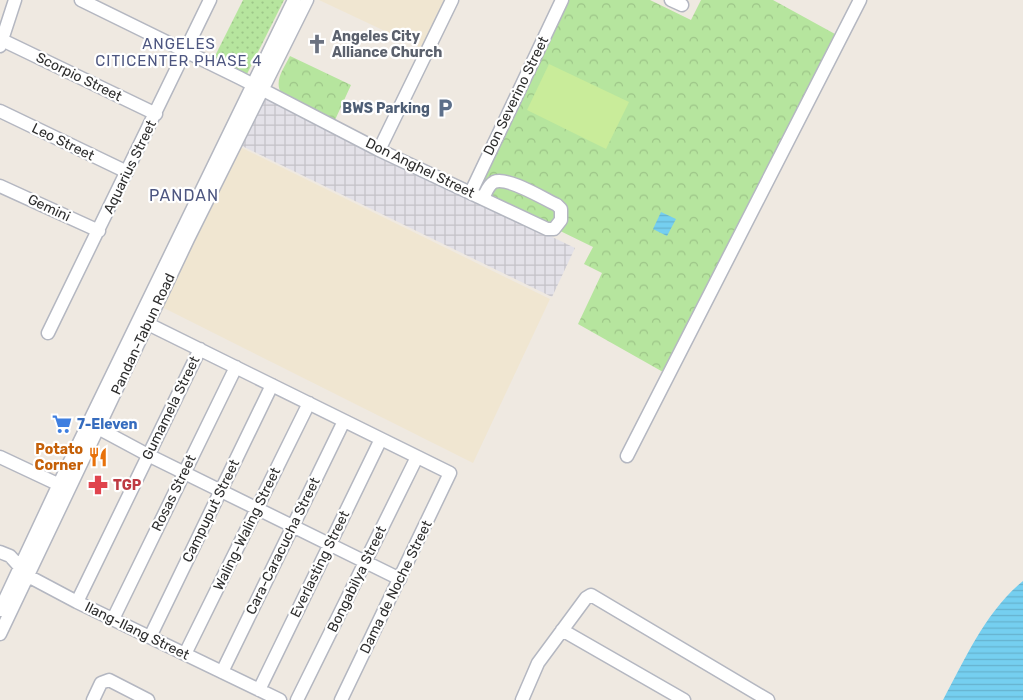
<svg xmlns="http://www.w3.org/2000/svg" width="1023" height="700" viewBox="0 0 1023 700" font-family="Rubik,sans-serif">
	<defs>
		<pattern id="industrial-grid" width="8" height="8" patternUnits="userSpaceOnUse" patternTransform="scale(1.25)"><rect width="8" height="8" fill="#e3e1e8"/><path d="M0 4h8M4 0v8" fill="none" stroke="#c3c1c7"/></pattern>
		<pattern id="grass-dots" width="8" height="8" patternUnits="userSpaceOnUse" patternTransform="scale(1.25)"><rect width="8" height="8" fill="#b6e59e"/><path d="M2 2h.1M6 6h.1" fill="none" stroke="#9dc588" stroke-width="1.8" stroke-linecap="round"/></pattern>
		<pattern id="forest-crowns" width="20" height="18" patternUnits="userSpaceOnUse" patternTransform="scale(1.25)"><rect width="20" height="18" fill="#b6e59e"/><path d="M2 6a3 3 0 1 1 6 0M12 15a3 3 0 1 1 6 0" fill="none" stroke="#9dc588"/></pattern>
		<pattern id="water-rules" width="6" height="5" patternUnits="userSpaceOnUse" patternTransform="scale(1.25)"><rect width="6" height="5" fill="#75cff0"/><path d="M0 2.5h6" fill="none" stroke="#66b2ce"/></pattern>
	</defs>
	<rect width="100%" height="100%" fill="#efe9e1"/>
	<path fill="url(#industrial-grid)" d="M263,97l312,151 -23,49 -312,-152z"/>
	<path fill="#f0e6d1" d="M319,0h126l-22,49z
		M238,146l312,153 -77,164 -315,-158z"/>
	<path fill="url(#grass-dots)" d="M243,0h41l-38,76 -33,-16z"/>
	<path fill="url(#forest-crowns)" d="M568,0h82l41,20 10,-20h72l62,34 -172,338 -85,-48 24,-51 -18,-9 9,-17 -117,-57z
		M290,56l61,29 -16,35 -53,-26c-9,-12 2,-26 8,-38z"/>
	<path fill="#c9ec9a" d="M549,64l80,38 -23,47 -79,-39z"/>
	<path fill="url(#water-rules)" d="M661,212l15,7 -9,17 -14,-7z
		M1023,581v119h-80c22,-41 43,-89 80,-119z"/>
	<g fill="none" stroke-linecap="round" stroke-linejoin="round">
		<defs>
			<path id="street" d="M81,0l159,78 139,72 168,79h7l7,-9v-11l-4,-4c-13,-6 -50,-29 -63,-23 -6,3 -8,11 -11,16
				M671,0l11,5
				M2,40l154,74
				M0,46l15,-46
				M0,111l127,61
				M379,150l73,-150
				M0,186l99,45
				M471,192l91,-192
				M140,320l310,153 -109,227
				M48,333l162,-333
				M94,426l54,29 252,124
				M627,456l233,-456
				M0,457l66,31
				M0,552l10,4 18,20 49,26 203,98
				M77,602l123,-253
				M0,610l59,-126 235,-484
				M113,619l123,-252
				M562,630l122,70
				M0,634l188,-395 119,-239
				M150,637l122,-252
				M185,654l124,-251
				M222,672l122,-251
				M259,690l122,-251
				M93,700l8,-17 8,-3 39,20
				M297,700l120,-243
				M522,700l16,-37 48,-65 5,-3 177,105"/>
		</defs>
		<use href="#street" stroke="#b4b7c1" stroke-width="15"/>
		<use href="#street" stroke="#fff" stroke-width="12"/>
	</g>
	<defs>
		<symbol id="church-bare" viewBox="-9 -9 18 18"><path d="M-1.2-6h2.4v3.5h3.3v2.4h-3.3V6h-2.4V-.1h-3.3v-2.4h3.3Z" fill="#6b7280" stroke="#fff" stroke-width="2.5" paint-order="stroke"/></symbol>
		<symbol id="parking-bare" viewBox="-9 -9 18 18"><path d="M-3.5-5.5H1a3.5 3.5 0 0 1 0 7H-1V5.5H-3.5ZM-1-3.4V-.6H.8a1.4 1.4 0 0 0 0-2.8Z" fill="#5c6f8a" stroke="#fff" stroke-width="2.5" paint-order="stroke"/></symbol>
		<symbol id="supermarket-bare" viewBox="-9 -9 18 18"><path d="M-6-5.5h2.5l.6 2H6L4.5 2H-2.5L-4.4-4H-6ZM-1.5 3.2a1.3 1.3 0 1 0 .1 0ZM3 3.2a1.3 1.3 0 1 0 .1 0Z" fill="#3f7fe0" stroke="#fff" stroke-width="2.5" paint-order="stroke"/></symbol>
		<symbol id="restaurant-bare" viewBox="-9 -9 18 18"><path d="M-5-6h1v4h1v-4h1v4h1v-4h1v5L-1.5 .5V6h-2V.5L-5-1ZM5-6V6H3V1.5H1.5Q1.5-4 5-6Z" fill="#e8710a" stroke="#fff" stroke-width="2.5" paint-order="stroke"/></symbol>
		<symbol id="pharmacy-bare" viewBox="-9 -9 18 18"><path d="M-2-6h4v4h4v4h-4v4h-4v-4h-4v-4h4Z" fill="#e0444e" stroke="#fff" stroke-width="2.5" paint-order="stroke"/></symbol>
	</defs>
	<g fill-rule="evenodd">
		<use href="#church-bare" x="303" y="30" width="28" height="28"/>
		<use href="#parking-bare" x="431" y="94" width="28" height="28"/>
		<use href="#supermarket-bare" x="48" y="410" width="28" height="28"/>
		<use href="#restaurant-bare" x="84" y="443" width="28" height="28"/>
		<use href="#pharmacy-bare" x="84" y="471" width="28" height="28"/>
	</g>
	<g text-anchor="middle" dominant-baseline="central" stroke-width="4.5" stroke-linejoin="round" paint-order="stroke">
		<g font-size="14" font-weight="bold" fill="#5b616d" stroke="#fff" text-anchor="start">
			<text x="332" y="36">Angeles City<tspan x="332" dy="16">Alliance Church</tspan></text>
		</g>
		<g font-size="14" fill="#2e2e2e" stroke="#fff">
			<text transform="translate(79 77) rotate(26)">Scorpio Street</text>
			<text transform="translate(516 96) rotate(-64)">Don Severino Street</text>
			<text transform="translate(63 142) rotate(26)">Leo Street</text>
			<text transform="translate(130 167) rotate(-64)">Aquarius Street</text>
			<text transform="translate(420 168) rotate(26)">Don Anghel Street</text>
			<text transform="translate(49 208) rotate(25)">Gemini</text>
			<text transform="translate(143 334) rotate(-65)">Pandan-Tabun Road</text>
			<text transform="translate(171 408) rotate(-64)">Gumamela Street</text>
			<text transform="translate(174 493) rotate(-64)">Rosas Street</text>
			<text transform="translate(211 511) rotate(-64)">Campuput Street</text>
			<text transform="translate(247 529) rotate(-64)">Waling-Waling Street</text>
			<text transform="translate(283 546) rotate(-64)">Cara-Caracucha Street</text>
			<text transform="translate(320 564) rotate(-64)">Everlasting Street</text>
			<text transform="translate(357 579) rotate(-64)">Bongabilya Street</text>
			<text transform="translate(396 587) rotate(-64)">Dama de Noche Street</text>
			<text transform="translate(137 631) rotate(26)">Ilang-Ilang Street</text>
		</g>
		<g font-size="14" font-weight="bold" fill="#4e5e75" stroke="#fff" text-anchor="end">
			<text x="430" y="108">BWS Parking</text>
		</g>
		<g font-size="14" font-weight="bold" fill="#366cbe" stroke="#fff" text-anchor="start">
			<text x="77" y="424">7-Eleven</text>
		</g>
		<g font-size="14" font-weight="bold" fill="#c56008" stroke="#fff" text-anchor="end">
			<text x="83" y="449">Potato<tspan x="83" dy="16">Corner</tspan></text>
		</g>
		<g font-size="14" font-weight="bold" fill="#be3a42" stroke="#fff" text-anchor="start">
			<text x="113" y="485">TGP</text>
		</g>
		<g font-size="15" letter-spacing="1" fill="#4d5680" stroke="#fff">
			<text x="179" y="44">ANGELES<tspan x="179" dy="17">CITICENTER PHASE 4</tspan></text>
		</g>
		<g font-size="16" letter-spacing="1" fill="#4d5680" stroke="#fff">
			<text x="184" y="195">PANDAN</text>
		</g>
	</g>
</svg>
